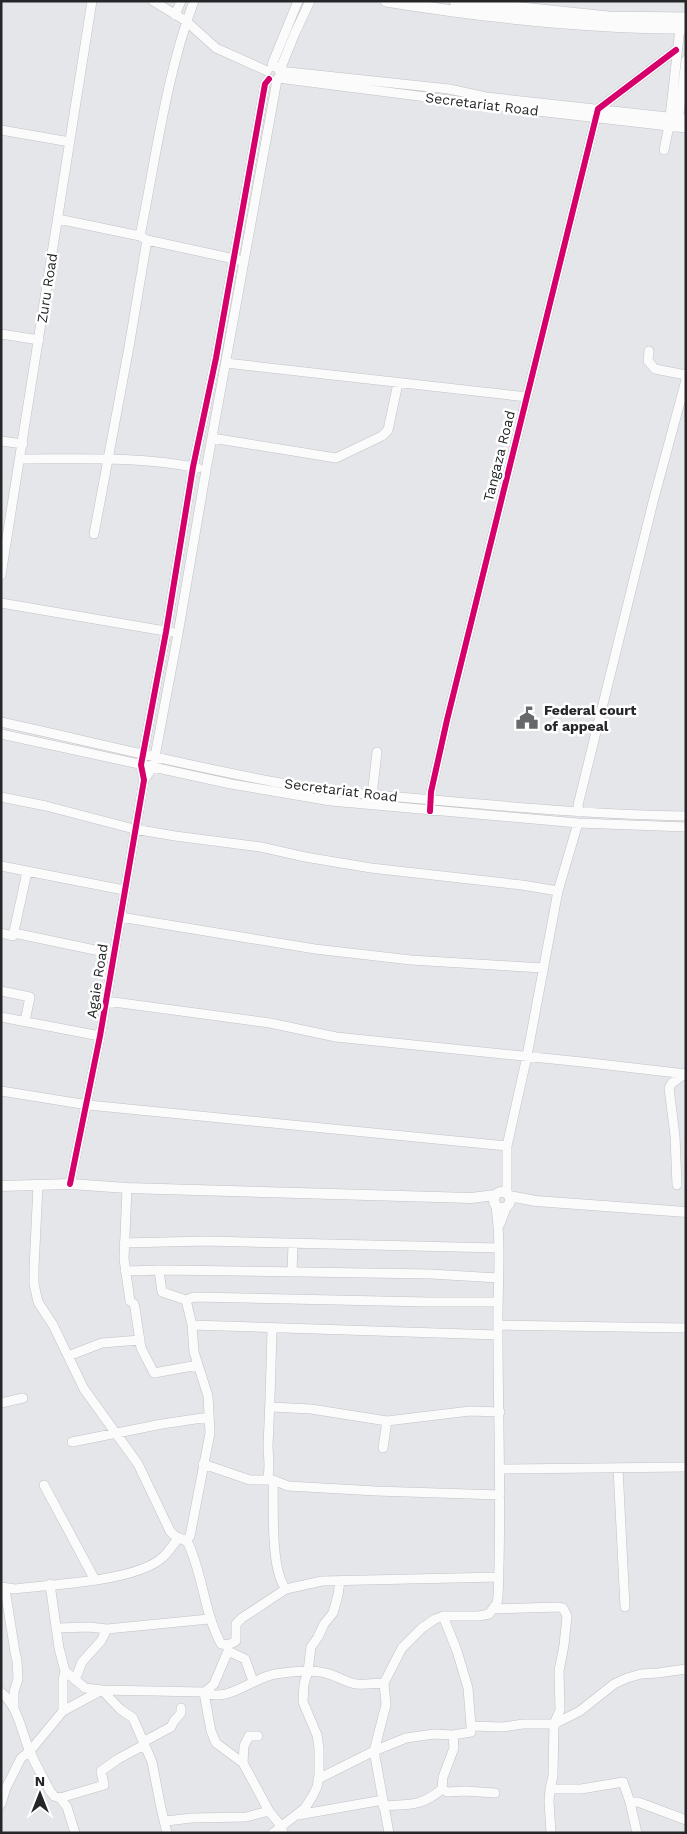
<svg xmlns="http://www.w3.org/2000/svg" width="687" height="1834" viewBox="0 0 687 1834" font-family="'Work Sans',sans-serif">
	<rect width="100%" height="100%" fill="#e4e6ea"/>
	<g fill="none" stroke-linecap="round" stroke-linejoin="round">
		<defs>
			<path id="minor" d="M153,1l33,20 30,27 51,23
				M175,15l6,-14
				M272,67l1,-5 25,-61
				M278,69l4,-4 13,-32 15,-32
				M279,71l170,18 37,8 200,22
				M278,78l242,31 166,19
				M678,122l8,-62
				M1,130l69,12
				M664,150l5,-24 11,-98
				M58,219l82,17 7,4 92,20
				M140,236c16,-78 26,-161 54,-235
				M1,334l38,6
				M649,351l-1,10 7,8 31,6
				M226,363l301,34
				M212,438l124,20 46,-22 6,-6 10,-47
				M1,441l22,3
				M21,459c58,0 120,-3 177,9
				M94,534l35,-187 18,-107
				M1,575l91,-574
				M1,603l170,29
				M1,722c91,20 182,43 274,60 56,10 112,14 169,19 81,7 161,14 242,15
				M1,734l230,50 100,17 247,22 108,4
				M144,780l9,-13 25,-133 28,-164 71,-390
				M372,795l5,-43
				M1,797l45,9 88,23 41,7 86,11 44,10 66,11 151,17 36,6
				M430,811l1,-19 16,-72 151,-611 78,-59
				M579,812l-1,-7 75,-303 33,-122
				M1,866l123,24
				M120,917l195,32 96,11 132,8
				M1,933l12,3 14,-64
				M14,933l100,21
				M1,991l29,6 -5,24
				M106,1001l164,22 66,14 246,25 104,12
				M1,1017l99,19
				M1,1091l87,14 419,41
				M70,1184l30,-148 44,-256 -3,-15 25,-133 27,-165 23,-109 49,-274 4,-5
				M38,1185l-4,83v16l4,18 15,23 31,64 54,75 32,67c7,9 12,6 18,12 15,32 16,69 33,101l7,1v6l17,8 8,22
				M677,1185l-2,-49 -6,-48 3,-5 13,-9
				M127,1188l-3,71 6,42 4,3 1,4 6,40 13,25 44,-8
				M507,1194v-48l20,-90 31,-165 20,-68
				M500,1224l6,-16
				M124,1243l82,-2 293,7
				M159,1270l3,22 24,8 6,25 2,27 14,44 2,37 -20,103 -4,4
				M125,1271l40,-1 266,4 67,4
				M292,1272l1,-29
				M186,1300l8,-3 234,5h70
				M192,1325l306,10
				M498,1325l188,3
				M68,1356l34,-13 38,-3
				M1,1403l22,-5
				M271,1407l40,2 76,12 83,-10 30,1
				M72,1442l90,-18 47,-7
				M383,1448l4,-27
				M203,1464l47,16h23l15,6 88,5 124,4
				M618,1468l7,139
				M501,1469l185,-2
				M267,1480c4,-11 1,-23 1,-35 2,-38 3,-77 4,-116
				M273,1480c1,26 -3,90 13,109
				M44,1485l51,95
				M50,1584l9,64 6,23 20,17 17,2 18,19 13,9 19,44 9,46 6,25
				M1,1587l14,2c37,-5 121,-7 148,-32 6,-5 10,-13 15,-18
				M5,1589l10,63 2,9 1,18 -4,13v16
				M493,1609l66,-2 4,1 4,8 -3,29 -5,26 1,39 -6,14 -1,52 -3,13 -1,12 2,32
				M443,1616l14,35 11,37 3,38
				M58,1628l31,-1 18,2 102,-10
				M228,1645l8,-4v-17l6,-6 44,-29 36,-8 177,-4
				M228,1651l-14,33 -10,9 7,38 5,12 27,20 26,48 12,15 2,7
				M75,1680l7,-18 19,-21 6,-12
				M1,1692c18,16 20,39 29,60 6,13 13,26 20,39l4,5 6,2 7,9 8,26
				M63,1711l39,-21 101,2c24,12 49,-14 72,-18 15,-2 35,-5 50,-1 11,2 21,10 32,11 9,1 19,-1 27,-1
				M143,1742l28,-15 3,-6 7,-8v-5
				M243,1763l1,-17 5,-10h9
				M318,1779l56,-28 32,-13 28,-4 19,1 18,-3v-6l32,1 20,-3h31l26,-13 34,-27 13,-6 14,-4 17,-1 28,-4
				M442,1789l5,3 18,-1 30,2
				M550,1789h31l42,-7 7,20 7,31
				M60,1798l44,-13 -3,-14 17,-12 26,-14
				M630,1802h8l48,18
				M1,1804l5,-16 15,-30 9,-7 33,-40v-31l2,-9
				M383,1806c26,-2 38,1 59,-17l1,-12 11,-29 -1,-13
				M298,1815l85,-15
				M166,1821l26,-3 54,-1 23,-6
				M273,1833l32,-25 7,-11 5,-10 2,-12v-27l-2,-13 -14,-33 1,-18 4,-13 3,-24 7,-10 6,-13 9,-11 5,-18 2,-14
				M389,1833l-15,-82 12,-46 -2,-22 18,-35 20,-20 13,-9 10,-3h34l10,-2 8,-11 1,-6c4,-88 0,-174 0,-262 -1,-42 4,-86 -2,-128"/>
			<path id="tertiary" d="M1,1186l69,-2 57,4 344,10 24,-3
				M494 1200a8 8 0 1 1 16 0a8 8 0 1 1-16 0Z
				M509,1196l27,5 150,11"/>
			<path id="secondary" d="M386,1c99,16 199,27 300,27
				M455,1l153,16 78,1"/>
		</defs>
		<use href="#minor" stroke="#c0c2c5" stroke-width="10"/>
		<use href="#tertiary" stroke="#c0c2c5" stroke-width="11"/>
		<use href="#secondary" stroke="#c0c2c5" stroke-width="12"/>
		<use href="#minor" stroke="#fbfbfc" stroke-width="9"/>
		<use href="#tertiary" stroke="#fbfbfc" stroke-width="10"/>
		<use href="#secondary" stroke="#fbfbfc" stroke-width="11"/>
		<defs>
			<path id="cycleway" d="M430,811l1,-19 16,-72 151,-611 78,-59
				M70,1184l30,-148 44,-256 -3,-15 25,-133 27,-165 23,-109 49,-274 4,-5"/>
		</defs>
		<use href="#cycleway" stroke="#fff" stroke-width="9"/>
		<use href="#cycleway" stroke="#d6006c" stroke-width="6"/>
	</g>
	<defs>
		<symbol id="civic-bare" viewBox="-9 -9 18 18"><path d="M-.6-6.5H3V-4.5H.6V-3L4-1V1h2V6H-6V1h2V-1L-.6-3ZM-1.2 2.5V6h2.4V2.5Z" fill="#68696c" stroke="#fff" stroke-width="2.5" paint-order="stroke"/></symbol>
	</defs>
	<g fill-rule="evenodd">
		<use href="#civic-bare" x="511" y="702" width="32" height="32"/>
	</g>
	<g text-anchor="middle" dominant-baseline="central" stroke-width="5" stroke-linejoin="round" paint-order="stroke">
		<g font-size="14" fill="#252628" stroke="#fff">
			<text transform="translate(482 104) rotate(7)">Secretariat Road</text>
			<text transform="translate(47 288) rotate(-81)">Zuru Road</text>
			<text transform="translate(499 456) rotate(-76)">Tangaza Road</text>
			<text transform="translate(341 790) rotate(7)">Secretariat Road</text>
			<text transform="translate(97 981) rotate(-81)">Agaie Road</text>
		</g>
		<g font-size="14" font-weight="bold" fill="#252628" stroke="#fff" text-anchor="start">
			<text x="544" y="710">Federal court<tspan x="544" dy="16">of appeal</tspan></text>
		</g>
	</g>
	<rect width="687" height="1834" fill="none" stroke="#252628" stroke-width="5"/>
	<g transform="translate(40 1794)" stroke="#ffffff" stroke-width="4" paint-order="stroke">
	<path d="M0-4L9 19L0 12L-9 19Z" fill="#252628"/>
	<text y="-8" font-size="14" font-weight="bold" text-anchor="middle" fill="#252628">N</text>
	</g>
</svg>
